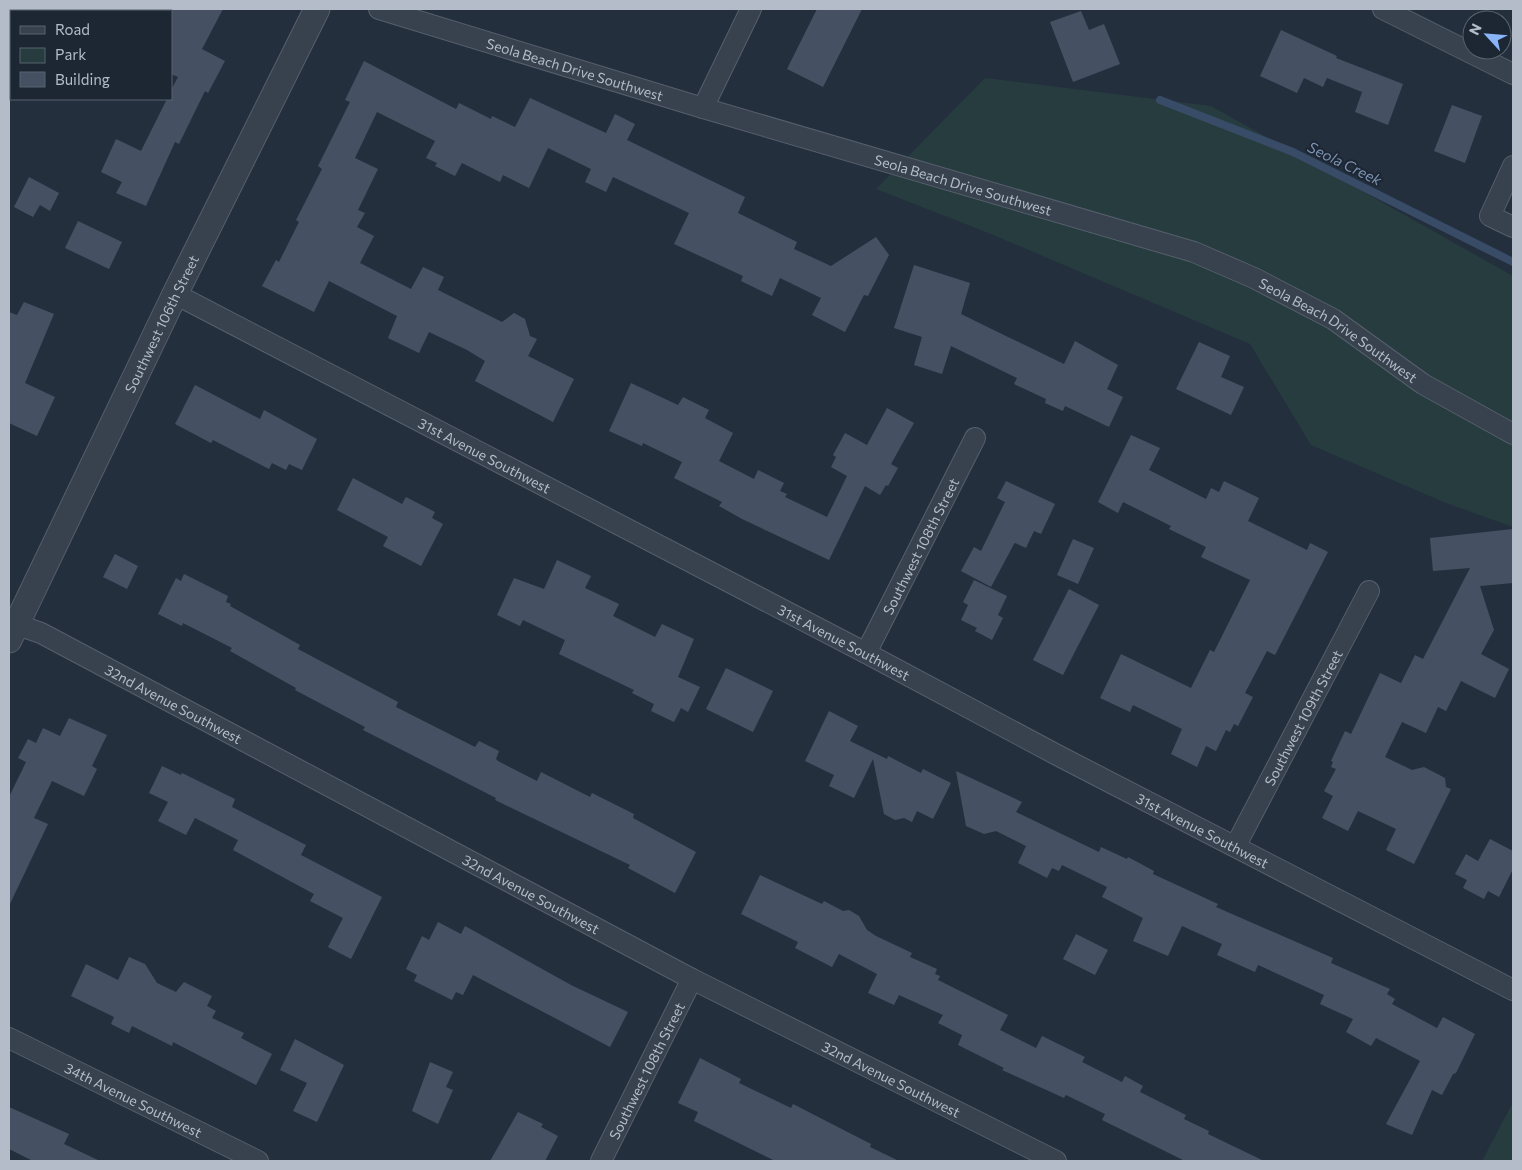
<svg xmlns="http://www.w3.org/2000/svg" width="1522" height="1170" viewBox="0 0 1522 1170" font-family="Commissioner,sans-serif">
	<rect width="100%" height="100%" fill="#242f3e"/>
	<path fill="#263c3f" d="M985,78l226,28 302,170v251l-67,-24 -135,-58 -61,-101 -259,-110 -115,-45z
		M1513,1102v59h-31z"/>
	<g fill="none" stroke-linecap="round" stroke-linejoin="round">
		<path stroke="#394c67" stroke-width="8" d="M1160,100l133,52 220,110"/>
	</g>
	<path fill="#455162" d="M171,9h52l-21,40 23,12 -17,32 -3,-2 -26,53 -4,-2 -29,64 -30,-13 6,-11 -21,-10 15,-33 25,12 26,-52h4v-9l7,-13 -7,-3z
		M817,9h45l-39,78 -36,-18z
		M1081,11l8,19 15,-6 16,40 -47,18 -23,-60z
		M1281,30l56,26 -1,2 67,26 -15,41 -33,-13 7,-20 -35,-14 -4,9 -19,-9 -7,15 -37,-17z
		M364,61l92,48 3,-6 32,16 1,-3 23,11 15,-29 76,35 9,-19 20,10 -8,16 118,57 -7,16 59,29 -3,7 37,17 45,-29 13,18 -21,41 -4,-1 -19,37 -33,-17 9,-17 -41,-20 -8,18 -31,-15 2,-5 -69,-32 15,-31 -76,-36 -7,15 -21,-10 6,-13 -43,-21 -19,40 -26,-13 -3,7 -38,-19 -7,13 -20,-10 2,-3 -11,-5 9,-17 -58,-29 -22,46 23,11 -20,41 7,3 -8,14 17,9 -14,27 51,26 12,-22 21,10 -6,13 64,32 12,-9 11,6 5,17 7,3 -9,17 46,23 -21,43 -78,-41 10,-20 -18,-11 -38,-18 -10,21 -31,-15 9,-22 -68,-35 -15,31 -52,-26 14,-26 3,2 20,-40 -3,-2 26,-51 -4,-3 32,-64 -5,-2z
		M1452,105l30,11 -17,47 -31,-12z
		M29,177l30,16 -9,18 -10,-6 -7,12 -19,-10z
		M78,221l44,21 -13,27 -44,-21z
		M914,265l56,18 -9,31 47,23 56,27 11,-23 43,24 -11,24 16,8 -14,30 -44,-21 -2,5 -18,-8 1,-4 -32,-15 3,-6 -66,-32 -9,28 -28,-9 8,-28 -28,-9z
		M24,302l30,12 -29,69 30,14 -18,39 -28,-13v-111l8,3z
		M1199,342l31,14 -9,21 23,10 -13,28 -55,-26z
		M631,383l47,22 5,-8 26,13 -4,8 28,15 -14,28 35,18 4,-9 26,13 -4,8 7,3 -2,3 42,20 20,-41 -16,-9 5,-10 -3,-2 12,-22 22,12 20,-37 27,15 -23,41 7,4 -10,18 -2,-1 -6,10 -15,-9 -36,74 -87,-41 -23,-13 3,-4 -48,-24 8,-16 -39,-19 -1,3 -33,-15z
		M195,385l65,34 4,-9 53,29 -15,31 -13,-6 -3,6 -14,-7 -3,6 -56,-29 -2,3 -36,-19z
		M1131,435l29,13 -11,22 57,29 5,-11 8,4 5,-11 35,17 -11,23 59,29 3,-7 18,9 -53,103 -8,-4 -22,42 8,4 -15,29 -4,-2 -4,8 -4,-2 -10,21 -10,-5 -9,21 -26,-13 11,-25 -49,-24 -3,7 -30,-14 21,-44 70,34 19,-38 4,2 36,-72 -49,-23 5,-10 -37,-18 2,-3 -48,-24 -5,11 -20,-11z
		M353,478l49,26 4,-7 29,15 -3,6 11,6 -22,42 -38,-20 5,-9 -51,-27z
		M1006,481l49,23 -14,30 -7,-3 -8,17 -11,-5 -1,1 -23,43 -30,-16 13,-24 7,4 24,-49 -8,-4z
		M1513,529v54l-33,3 14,44 -13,24 28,15 -14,29 -34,-17 -15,30 -8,-4 -12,26 -24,-11 -17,35 27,13 12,-3 21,11 1,9 5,2 -37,75 -28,-14 10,-21 -38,-18 -10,20 -26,-13 11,-22 -9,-5 12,-22 -5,-2 2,-5 -2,-1 14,-30 6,3 29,-61 21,10 14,-28 8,4 47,-91 -37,3 -3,-33z
		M1073,539l21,9 -16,36 -21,-9z
		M115,554l23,12 -11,23 -24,-12z
		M557,560l34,16 -6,12 34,16 -6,12 42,21 7,-13 32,15 -16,38 22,10 -12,25 -7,-4 -7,14 -23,-11 3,-7 -22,-11 2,-3 -75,-36 6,-14 -42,-20 -3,6 -23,-11 17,-37 30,11z
		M184,574l44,22 -2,6 5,2 -1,2 70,39 -2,4 100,53 -2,5 79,40 4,-6 20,10 -3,8 2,2 39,20 4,-9 49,25 2,-4 42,21 -1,4 63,34 -21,41 -47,-25 2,-3 -135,-65 1,-2 -133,-68 2,-3 -70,-37 1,-2 -66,-37 2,-3 -49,-25 -1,3 -24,-12 18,-36 5,3z
		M974,580l33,16 -9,19 5,3 -11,22 -17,-9 2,-3 -16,-8 7,-15 -5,-3z
		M1069,589l30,16 -36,70 -30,-15z
		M726,668l47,23 -20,41 -47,-23z
		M829,711l29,15 -8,15 37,18 1,-3 33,17 2,-4 28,14 -18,36 -16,-8 -5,11 -8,-4 -9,2 -11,-6 -11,-55 -19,39 -25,-12 5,-11 -29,-14z
		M69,718l38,17 -15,31 5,3 -13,27 -32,-15 -18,37 14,6 -39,82v-109l17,-35 -8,-4 10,-19 8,4 7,-15 17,8z
		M162,766l19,9 1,-2 53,26 -3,8 74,38 -5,10 81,42 -31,62 -23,-12 15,-29 -33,-17 4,-7 -81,-44 5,-10 -43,-22 -9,17 -28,-14 10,-19 -19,-9z
		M956,771l66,31 -6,10 83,40 2,-5 26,12 1,-2 26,14 -1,3 65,30 -2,3 117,51 -2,5 59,26 -3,5 8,5 -3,5 45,24 6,-11 32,17 -19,39 -3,1 -11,21 -10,-5 -20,45 -26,-11 34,-63 -44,-23 -5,8 -25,-14 7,-13 -33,-15 4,-9 -66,-30 -3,7 -38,-17 5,-11 -40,-18 -14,30 -35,-15 10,-23 -41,-21 5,-10 -45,-22 -3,6 -7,-3 -5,10 -29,-15 8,-17 -30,-15 -12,3 -18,-8z
		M1490,839l23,12v18l-14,28 -11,-6 -4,8 -21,-11 4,-8 -12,-6 11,-20 12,7z
		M760,875l62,29 2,-3 19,10 6,-1 10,6 8,14 9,6 36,17 -2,4 27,12 -2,5 5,2 -2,4 70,35 -8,15 36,18 6,-12 43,21 -3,5 40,20 3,-6 18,10 -3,6 46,23 -2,4 25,12 -1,3 56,27h-79l-83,-41 3,-6 -39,-19 -2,3 -62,-28 2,-2 -46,-23 4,-10 -24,-12 5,-8 -44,-20 -5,10 -26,-12 9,-19 -38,-20 -7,13 -37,-19 3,-6 -57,-28z
		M438,922l23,12 4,-8 106,59 57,27 -18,35 -137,-72 -10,20 -7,-3 -4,8 -38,-19 3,-6 -11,-6 16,-33 7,4z
		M1076,934l32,16 -13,25 -32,-16z
		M129,957l16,7 12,19 19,9 8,-10 28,14 -5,10 9,5 -4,7 32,15 -3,5 31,16 -16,31 -83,-43 -1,4 -40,-20 -3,7 -18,-9 3,-7 -43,-21 15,-32 32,16z
		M295,1039l49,26 -27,57 -24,-11 14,-28 -27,-13z
		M700,1058l41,21 -2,4 52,25 2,-4 78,40 -1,3 29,14h-124l-81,-40 4,-9 -20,-9z
		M430,1062l23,10 -7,15 7,3 -15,34 -26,-13z
		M9,1107l60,27 -5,10 36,17h-67l-24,-12z
		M518,1112l25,12 -2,3 17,9 -13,25h-55z"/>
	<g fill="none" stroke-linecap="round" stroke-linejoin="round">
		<defs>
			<g id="minor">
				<path id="s1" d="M379,9l324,99 491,144 60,26 79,41 90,65 90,50"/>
				<path d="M1383,9l130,65"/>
				<path d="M703,108l48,-99"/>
				<path d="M1513,166l-23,50 23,11"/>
				<path id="s2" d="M175,294l691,359 193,103 454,234"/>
				<path id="s3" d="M9,622l32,11 651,346 364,182"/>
				<path id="s4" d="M866,653l109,-215"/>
				<path id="s5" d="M1236,845l133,-254"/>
				<path id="s6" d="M9,1038l249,123"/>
				<path id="s7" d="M601,1161l91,-182"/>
			</g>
			<g id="tertiary">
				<path id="s8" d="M9,640l166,-346 142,-285"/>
			</g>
		</defs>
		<use href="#minor" stroke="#565f6c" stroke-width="22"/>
		<use href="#tertiary" stroke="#565f6c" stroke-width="27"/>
		<use href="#minor" stroke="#38414e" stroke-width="20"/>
		<use href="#tertiary" stroke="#38414e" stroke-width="25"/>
	</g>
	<g text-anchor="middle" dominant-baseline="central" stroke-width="4" stroke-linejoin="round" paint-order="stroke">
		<g font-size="14" fill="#b4bcc9" stroke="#1d2633">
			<text stroke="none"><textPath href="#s1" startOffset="205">Seola Beach Drive Southwest</textPath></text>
			<text stroke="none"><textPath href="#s1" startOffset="610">Seola Beach Drive Southwest</textPath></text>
			<text stroke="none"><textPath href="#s8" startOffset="351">Southwest 106th Street</textPath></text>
			<text stroke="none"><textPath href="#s1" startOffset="1015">Seola Beach Drive Southwest</textPath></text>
			<text stroke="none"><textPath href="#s2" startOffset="349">31st Avenue Southwest</textPath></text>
			<text stroke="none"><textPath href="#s4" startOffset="120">Southwest 108th Street</textPath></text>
			<text stroke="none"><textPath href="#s2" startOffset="754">31st Avenue Southwest</textPath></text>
			<text stroke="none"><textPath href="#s3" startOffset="184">32nd Avenue Southwest</textPath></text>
			<text stroke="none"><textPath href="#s5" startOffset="144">Southwest 109th Street</textPath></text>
			<text stroke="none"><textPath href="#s2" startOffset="1159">31st Avenue Southwest</textPath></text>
			<text stroke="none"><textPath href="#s3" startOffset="589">32nd Avenue Southwest</textPath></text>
			<text stroke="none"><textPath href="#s7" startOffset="101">Southwest 108th Street</textPath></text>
			<text stroke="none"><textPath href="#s3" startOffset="994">32nd Avenue Southwest</textPath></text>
			<text stroke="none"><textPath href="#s6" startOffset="139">34th Avenue Southwest</textPath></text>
		</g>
		<g font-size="15" font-style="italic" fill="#7c92b1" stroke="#1d2633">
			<text transform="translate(1345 163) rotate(26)">Seola Creek</text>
		</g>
	</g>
	<rect width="1522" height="1170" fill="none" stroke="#b4bcc9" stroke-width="20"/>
	<rect x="10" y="10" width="162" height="90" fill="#1d2633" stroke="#59626f"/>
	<rect x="20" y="26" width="25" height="8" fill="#38414e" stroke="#59626f"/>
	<text x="55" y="35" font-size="15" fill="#b4bcc9">Road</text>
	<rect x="20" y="48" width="25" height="15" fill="#263c3f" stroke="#59626f"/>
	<text x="55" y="60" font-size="15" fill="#b4bcc9">Park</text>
	<rect x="20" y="72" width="25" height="15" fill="#455162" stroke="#59626f"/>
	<text x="55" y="85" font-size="15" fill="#b4bcc9">Building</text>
	<g transform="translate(1487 35) rotate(296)"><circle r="24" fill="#1d2633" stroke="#59626f"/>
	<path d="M0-4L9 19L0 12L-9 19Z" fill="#8ab4f8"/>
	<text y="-8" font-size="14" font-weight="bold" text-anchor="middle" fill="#b4bcc9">N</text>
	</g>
</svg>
